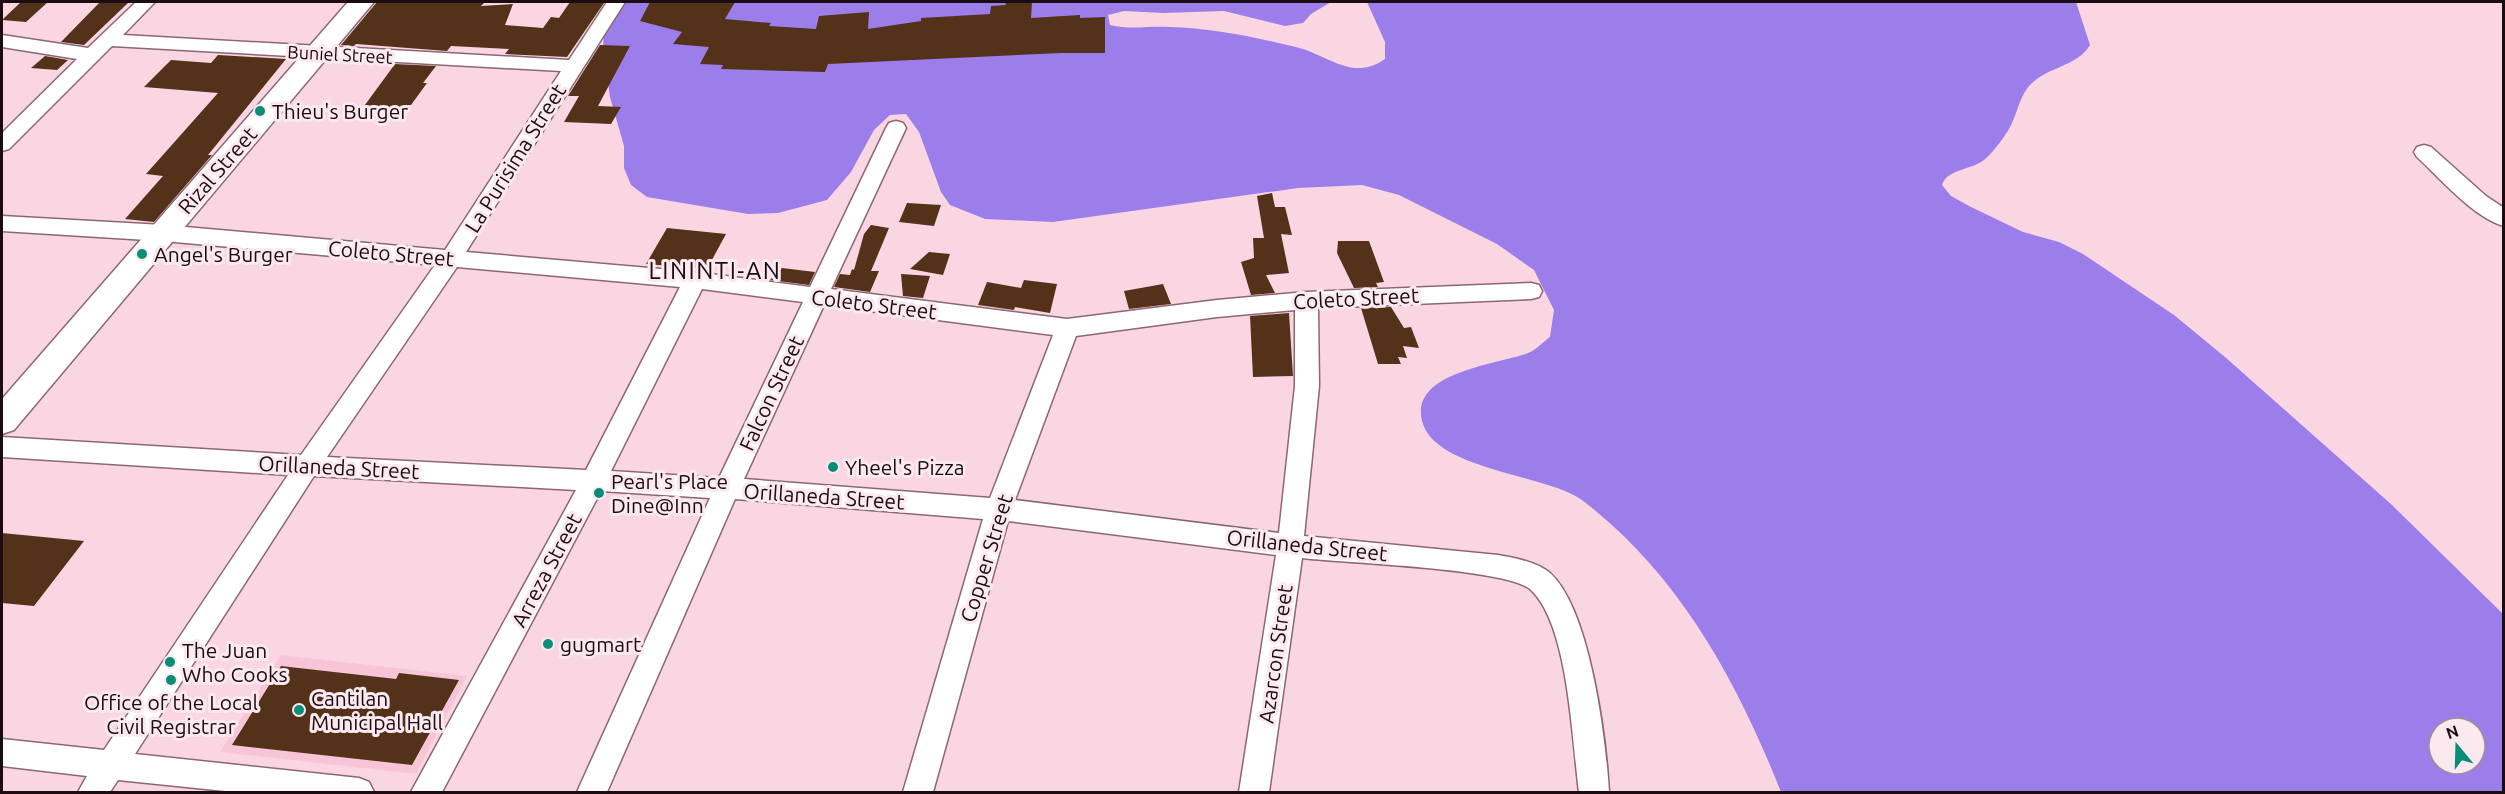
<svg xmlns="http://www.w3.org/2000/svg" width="2505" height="794" viewBox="0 0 2505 794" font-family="Ubuntu,sans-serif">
	<rect width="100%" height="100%" fill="#fad6e3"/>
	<path fill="#f8c5d8" d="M281,655l186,21 -51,98 -196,-22z"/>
	<path fill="#9c7eea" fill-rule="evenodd" d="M624,2h707l-20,12 -8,9 -18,3 -61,-15 -61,2 -39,-2 -16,4 2,10c20,5 38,1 59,2 43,1 85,10 127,20 33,8 56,35 89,12v-17l-18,-40h709l14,43c-12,21 -43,22 -60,40 -10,11 -12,25 -18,38 -5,11 -19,30 -28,37 -13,10 -37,9 -42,25l9,11 18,10 54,26 36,10 24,12 91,61 51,42 167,148 111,109v178h-722c-44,-111 -102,-218 -199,-292 -37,-27 -158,-30 -161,-86 -3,-43 78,-50 107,-61 8,-3 15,-11 22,-16l4,-27 -20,-40 -37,-26 -98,-49 -37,-10 -64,3 -245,34 -68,-3 -35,-14 -9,-13 -22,-60 -13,-18 -16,1 -16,15 -23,42 -24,28 -49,13 -30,1 -101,-17 -16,-12 -7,-17v-22l-14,-49 -7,-51 1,-12zM2439,728h36v36h-36z"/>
	<path fill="#543119" d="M21,2h27l-22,20 -24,-2z
		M100,2h29l-45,43 -23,-3z
		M377,2h108l-4,4 32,-2 -8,21 38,3 8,-11 8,1 11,-16 34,1 -37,54 -62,-3 4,-5 -58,-3 -4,5 -91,-7 -2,2 -13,-1z
		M650,2h85l-10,17 46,4 -2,3 47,3 3,-13 50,-4 -1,17 53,-8v-3l69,-4 1,-8 15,-1 -1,-3h27l-1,16 49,-3v3l25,-1v36h-44l-233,11 -3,8 -104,-3 2,-4 -23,-1 9,-17 -36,-3 9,-12 -42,-11z
		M600,45l30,1 -32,60 23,1 -10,17 -47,-2 15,-26h-11z
		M218,55l68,4 -78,96h4l-58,67 -29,-3 38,-43 -17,-2 72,-81 -74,-6 27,-27 40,3z
		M45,56l23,4 -11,10 -26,-2z
		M395,64l41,2 -13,17h4l-16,22h-3l-4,6 -42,-2z
		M1272,193l3,14h10l7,28 -11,-1 8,39 -23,2 9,18 -24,2 -10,-33 13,-4 -1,-20h11l-7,-42z
		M907,203l34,2 -7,21 -35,-4z
		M871,225l18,3 -18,43h8l-9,21 -36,-5 6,-13 10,1 2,-6 2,1 10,-36z
		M667,228l59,6 -19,35 -61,-5z
		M1338,241h31l15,41 -8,1 2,4 -24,1 -17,-35z
		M929,252l21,2 -7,21 -33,-6z
		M782,268l33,4 -6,13 -39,-5z
		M901,274l29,2 -7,22 -20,-2z
		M1024,280l33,4 -7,29 -35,-6 -1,3 -36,-5 9,-23 34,6z
		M1163,284l8,20 -42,5 -5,-18z
		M1391,307l13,21 7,-1 8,21 -16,-2 4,12 -9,-1 3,7h-23l-17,-56z
		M1289,313l4,63 -40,1 -3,-61z
		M2,533l82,8 -50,65 -32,-3z
		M281,666l115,13 3,-6 60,7 -47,85 -180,-20z"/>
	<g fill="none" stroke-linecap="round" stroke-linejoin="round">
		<defs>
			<path id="street" d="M136,2h19l-32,33 446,25 38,-58h18l-159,250 229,20 115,15 76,-159 3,-5 7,-2 7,2 3,5 -75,161 236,30 150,-19 89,-8 225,-9 8,2 3,6 -3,6 -8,2 -213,9 1,78 -15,150 194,19c17,3 39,7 52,18 40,36 56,166 59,219h-30c-7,-51 -10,-166 -48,-202 -22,-22 -189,-27 -229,-32l-33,234h-30l37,-237 -268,-34 -75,271h-30l80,-273 -248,-20 -128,293h-30l133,-294 -109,-7 -159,301h-31l165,-302 -262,-14 -179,278 224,24 10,4 5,10h-139l-117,-12 -8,12h-32l9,-16 -85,-10v-27l102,11 184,-275 -286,-18v-20l299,18 134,-190 -272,-24 -161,-10v-15l161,9 282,25 116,-179 -449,-25 -103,103 -7,2v-18l75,-74 -75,-12v-12l86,13zM457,267l223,20 -94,183 -259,-13zM702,289l101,13 -84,176 -108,-7zM824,305l229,30 -63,163 -246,-19zM1295,310v76l-16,147 -264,-33 61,-164 141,-19z
				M2424,145l7,2 55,49 18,12v18c-30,-8 -64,-48 -87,-69l-3,-5 3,-5z"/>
			<path id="secondary" d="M348,2h26l-360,428 -12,4v-35z"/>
		</defs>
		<use href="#street" stroke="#8d6675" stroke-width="3"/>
		<use href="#secondary" stroke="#8d6675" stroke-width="3"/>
		<use href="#street" fill="#fff" fill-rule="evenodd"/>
		<use href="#secondary" fill="#fff" fill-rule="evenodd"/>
	</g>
	<g fill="#088e76" stroke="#fbe9ef" stroke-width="2">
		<circle cx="260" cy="111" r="6"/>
		<circle cx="142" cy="254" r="6"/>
		<circle cx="833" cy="467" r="6"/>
		<circle cx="599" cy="493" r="6"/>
		<circle cx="548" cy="644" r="6"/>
		<circle cx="170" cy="662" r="6"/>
		<circle cx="171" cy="680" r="6"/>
		<circle cx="299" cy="710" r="6"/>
	</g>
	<g text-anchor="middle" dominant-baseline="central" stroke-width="6" stroke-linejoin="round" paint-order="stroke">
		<g font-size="18" fill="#1a0c11" stroke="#fbe9ef">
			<text transform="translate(340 54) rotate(3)">Buniel Street</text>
		</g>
		<g font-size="21" fill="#1a0c11" stroke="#fbe9ef" text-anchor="start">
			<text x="272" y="111">Thieu's Burger</text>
			<text x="154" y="254">Angel's Burger</text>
			<text x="845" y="467">Yheel's Pizza</text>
			<text x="611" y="481">Pearl's Place<tspan x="611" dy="24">Dine@Inn</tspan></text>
			<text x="560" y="644">gugmart</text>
			<text x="182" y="650">The Juan<tspan x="182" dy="24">Who Cooks</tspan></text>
			<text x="311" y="698">Cantilan<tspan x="311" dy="24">Municipal Hall</tspan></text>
			<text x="171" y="702" text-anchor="middle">Office of the Local<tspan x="171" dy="24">Civil Registrar</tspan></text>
		</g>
		<g font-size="21" fill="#1a0c11" stroke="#fbe9ef">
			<text transform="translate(515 158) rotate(-58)">La Purisima Street</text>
			<text transform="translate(217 170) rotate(-49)">Rizal Street</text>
			<text transform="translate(391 253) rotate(5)">Coleto Street</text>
			<text transform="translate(1356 298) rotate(-3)">Coleto Street</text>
			<text transform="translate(874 304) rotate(7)">Coleto Street</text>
			<text transform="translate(771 393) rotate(-65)">Falcon Street</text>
			<text transform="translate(339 467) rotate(3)">Orillaneda Street</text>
			<text transform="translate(824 496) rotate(4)">Orillaneda Street</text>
			<text transform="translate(1307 545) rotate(6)">Orillaneda Street</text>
			<text transform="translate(986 558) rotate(-73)">Copper Street</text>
			<text transform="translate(546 570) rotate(-62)">Arreza Street</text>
			<text transform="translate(1275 654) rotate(-82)">Azarcon Street</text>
		</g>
		<g font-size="24" letter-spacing="1.5" fill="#1a0c11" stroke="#fbe9ef">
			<text x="715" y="270">LININTI-AN</text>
		</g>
	</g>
	<rect width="2505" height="794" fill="none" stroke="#1a0c11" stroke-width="6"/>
	<g transform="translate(2457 746) rotate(341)"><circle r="28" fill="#fbe9ef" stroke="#a19196" stroke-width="1.5"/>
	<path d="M0-4.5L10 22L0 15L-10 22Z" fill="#088e76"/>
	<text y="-9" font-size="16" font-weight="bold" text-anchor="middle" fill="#1a0c11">N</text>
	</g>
</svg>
